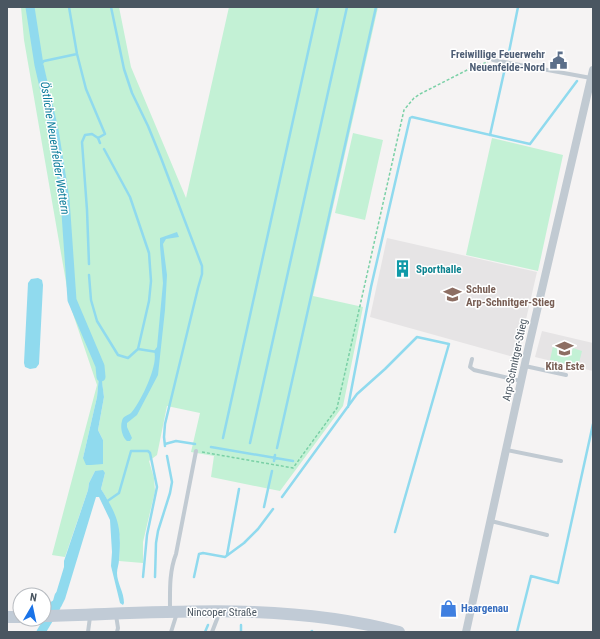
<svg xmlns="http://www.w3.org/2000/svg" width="600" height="639" viewBox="0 0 600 639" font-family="'Roboto Condensed',sans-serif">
	<rect width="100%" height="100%" fill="#f5f3f3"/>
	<path fill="#e6e4e5" d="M387,238l150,34 -20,86 -147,-41z
		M542,331l51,12v28l-58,-14z"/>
	<path fill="#c3f1d5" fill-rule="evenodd" d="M21,7h98l12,60 55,131 43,-191h149l-65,289 50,11 -20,99 -63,85 -69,-14 3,-21 -23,-4 9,-39 -33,-7 -10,49 -8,6 5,17 1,13 -12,51v21l-24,-2 1,-23 -13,-39 -6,-10 4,-16 -10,-2 -6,12 -1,7 -23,67 -13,-2 45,-170 -27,-80 -46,-265zM100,369l4,28 -6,33 5,10 -20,18 14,-61z
		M353,133l30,7 -18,80 -30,-7z
		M492,138l71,17 -25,116 -72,-16z
		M553,346l19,5 1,-3 9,3 -4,16 -28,-7z"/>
	<path fill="#90daee" d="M177,232l2,5 -13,2 -3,5 4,31 -2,35 -7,65 -21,40 -10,8v4l5,11 -2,3h-3c-5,-4 -7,-14 -5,-20 1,-5 5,-5 9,-8 10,-11 28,-49 23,-62l3,-4 6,-64 -3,-37v-8z
		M38,278l4,2 1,5 -4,79 -3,4 -6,1 -5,-2 -1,-4 4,-80 3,-4z
		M100,366l4,31 -6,33 5,10v24l-12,1h-5l-3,-7 14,-61z
		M103,470l2,3 -4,16c17,27 21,38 18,71 0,4 -2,8 -2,13 0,10 7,19 7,30l-1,2 -3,-2 -9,-37 1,-14 -2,-32 -11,-23h-3l-31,102 -4,8 -17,1v-5h5l5,-3 10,-33v-6l24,-71 1,-7 6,-12z"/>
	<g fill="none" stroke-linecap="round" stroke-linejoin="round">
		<path stroke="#90daee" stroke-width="2.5" d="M69,7l8,47 9,35 19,45 -7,4
			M111,7l13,62 8,24 16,33 13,32 41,108v8l-4,14 -33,136 -1,13 1,9
			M508,57l10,-50
			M39,65l5,-4 33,-7
			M490,135l15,-67
			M89,264l-2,-54 -5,-68 3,-7 7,-1 6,4 2,5
			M89,275l2,25 6,21 21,34 10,3 10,-9 11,-48 2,-20 -2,-28 -19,-56 -26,-48
			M138,349l19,3
			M348,407l23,-120 39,-169 2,-1 118,27 47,-63
			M223,438l95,-431
			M250,443l97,-436
			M165,444l11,-3 19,3
			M211,447l82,14
			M277,448l99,-441
			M274,461l1,-6
			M282,497l75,-103 28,-25 32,-32 32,7 -54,188
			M106,502l13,-9 12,-42h17l2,2 7,34 -10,48 -4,42
			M264,507l8,-36
			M227,555l12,-66
			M155,577l1,-34 2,-12 12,-38 2,-11 -5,-26
			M194,577l5,-23 4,-1 22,4 19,-14 14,-14 15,-20
			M205,632l3,-7
			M241,632v-7
			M311,632l1,-1
			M517,632l14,-56 27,7 35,-159"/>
		<path stroke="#90daee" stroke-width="9" d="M30,7l9,58 15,65 11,69 7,101 28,66 1,11
			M41,632l15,-25 3,-11"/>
		<path stroke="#7ad0a6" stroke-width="1.5" stroke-dasharray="3 2" stroke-linecap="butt" d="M202,452l91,16 44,-60 67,-298 10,-12 6,-4 53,-27 15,-5"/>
		<path stroke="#c1cad2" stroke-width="4" d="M493,60l98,18
			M472,359l-2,8 4,3 47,11
			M525,366l41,9
			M507,450l54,11
			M491,521l56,14
			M170,610c0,-19 -1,-38 6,-56l20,-103
			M116,615l2,13 -1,4
			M88,632l2,-15
			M171,632l6,-19
			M212,632l7,-18"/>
		<path stroke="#c1cad2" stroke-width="8" d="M466,632l63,-287 64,-275"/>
		<path stroke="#c1cbd6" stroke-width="12" d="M44,616c118,-3 239,-15 355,16
			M7,617h13"/>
	</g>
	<defs>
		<symbol id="civic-bare" viewBox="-9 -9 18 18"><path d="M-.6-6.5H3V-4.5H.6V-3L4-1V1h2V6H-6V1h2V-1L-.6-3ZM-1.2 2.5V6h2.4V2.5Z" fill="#5c6f8a" stroke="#fff" stroke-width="2.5" paint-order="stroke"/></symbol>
		<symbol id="building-bare" viewBox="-9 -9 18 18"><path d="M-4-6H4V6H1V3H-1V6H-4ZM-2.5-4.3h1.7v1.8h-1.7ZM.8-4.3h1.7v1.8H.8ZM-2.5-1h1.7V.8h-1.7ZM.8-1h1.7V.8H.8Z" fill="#0f9aa8" stroke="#fff" stroke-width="2.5" paint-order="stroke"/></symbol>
		<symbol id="school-bare" viewBox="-9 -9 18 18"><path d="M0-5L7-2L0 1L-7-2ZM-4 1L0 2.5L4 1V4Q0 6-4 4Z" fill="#8d6e63" stroke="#fff" stroke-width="2.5" paint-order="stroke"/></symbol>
		<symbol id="shop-bare" viewBox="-9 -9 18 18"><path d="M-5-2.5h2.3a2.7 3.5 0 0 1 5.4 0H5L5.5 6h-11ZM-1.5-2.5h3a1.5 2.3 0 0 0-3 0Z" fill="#3f7fe0" stroke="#fff" stroke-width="2.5" paint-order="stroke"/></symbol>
	</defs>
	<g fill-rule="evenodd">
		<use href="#civic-bare" x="546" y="48" width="25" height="25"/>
		<use href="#building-bare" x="390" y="256" width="25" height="25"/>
		<use href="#school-bare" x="440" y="282" width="25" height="25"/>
		<use href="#school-bare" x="552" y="336" width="25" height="25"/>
		<use href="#shop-bare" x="436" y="596" width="25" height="25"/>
	</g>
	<g text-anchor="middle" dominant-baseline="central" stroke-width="3" stroke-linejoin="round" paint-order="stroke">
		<g font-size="11" font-weight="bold" fill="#4e5e75" stroke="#fff" text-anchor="end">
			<text x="545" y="54">Freiwillige Feuerwehr<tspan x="545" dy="13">Neuenfelde-Nord</tspan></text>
		</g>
		<g font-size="11" font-weight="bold" fill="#0d838f" stroke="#fff" text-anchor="start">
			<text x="416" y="269">Sporthalle</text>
		</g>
		<g font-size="11" font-weight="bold" fill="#785e54" stroke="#fff" text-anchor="start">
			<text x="466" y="289">Schule<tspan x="466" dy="13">Arp-Schnitger-Stieg</tspan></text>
			<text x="565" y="366" text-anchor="middle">Kita Este</text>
		</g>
		<g font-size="11" fill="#4a5661" stroke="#fff">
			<text transform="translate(515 360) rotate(-78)">Arp-Schnitger-Stieg</text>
			<text x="222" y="612">Nincoper Straße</text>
		</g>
		<g font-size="11" font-weight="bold" fill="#366cbe" stroke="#fff" text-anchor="start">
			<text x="461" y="608">Haargenau</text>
		</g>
		<g font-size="12" font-style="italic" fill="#0c7c9b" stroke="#fff">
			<text transform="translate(55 148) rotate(81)">Östliche Neuenfelder Wettern</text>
		</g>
	</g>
	<rect width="600" height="639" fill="none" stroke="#4a5661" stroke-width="16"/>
	<g transform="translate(32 607) rotate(9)"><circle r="19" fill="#ffffff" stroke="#b7bbc0"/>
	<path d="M0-3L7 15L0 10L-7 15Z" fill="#1a73e8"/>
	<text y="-6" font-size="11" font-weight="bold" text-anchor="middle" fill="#4a5661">N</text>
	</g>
</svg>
